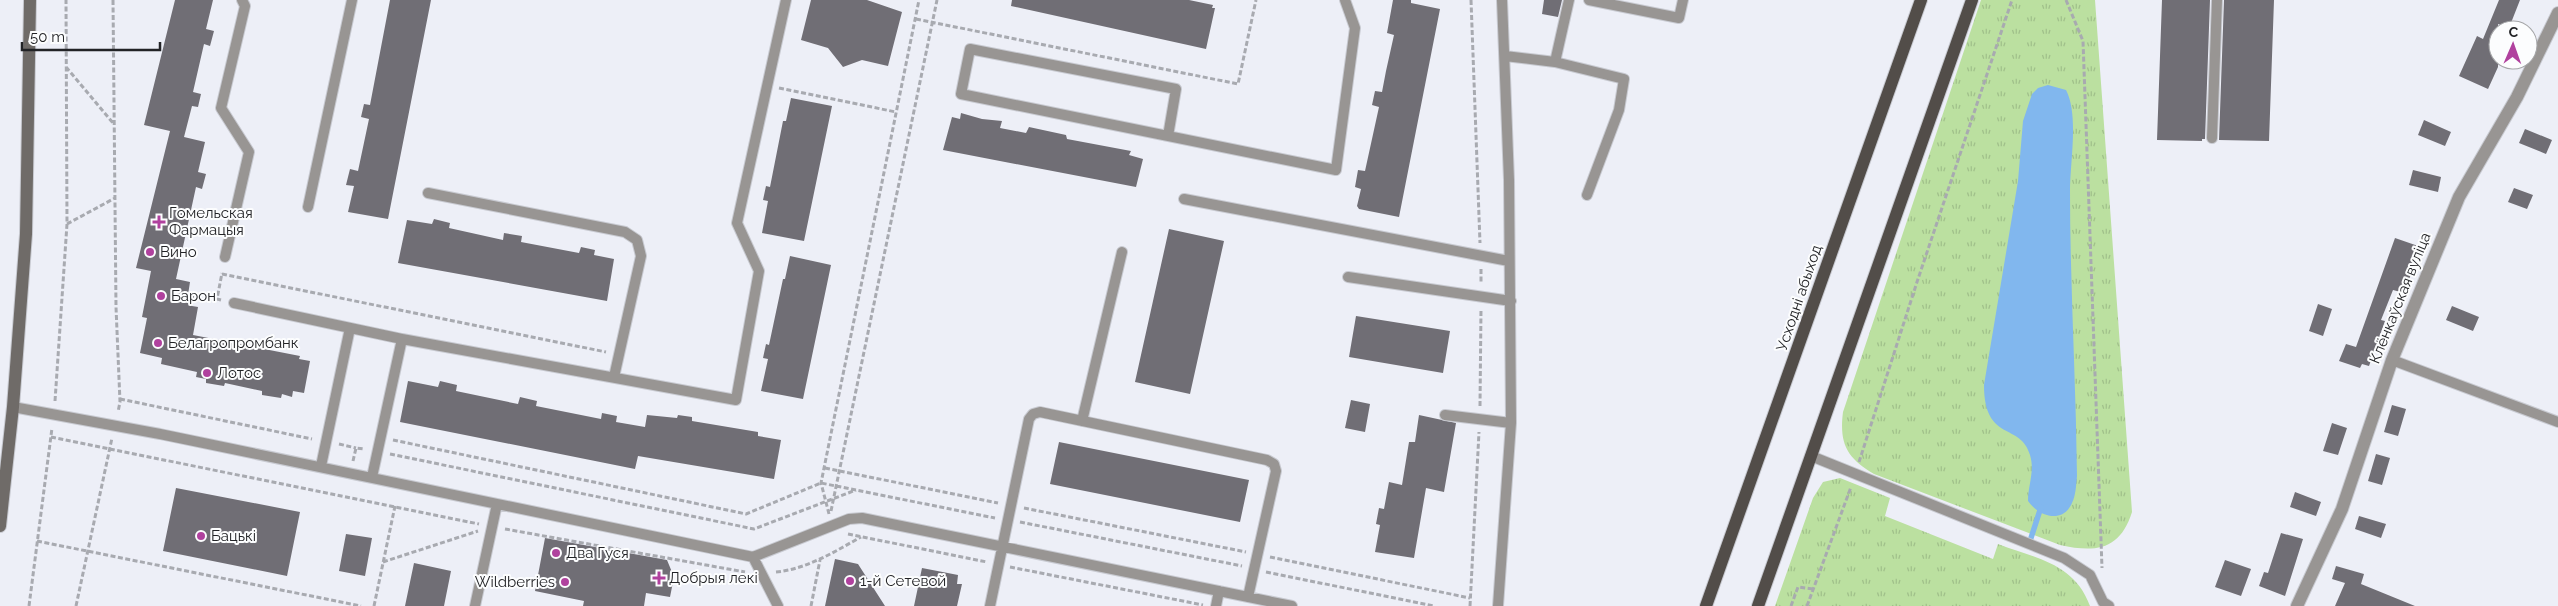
<svg xmlns="http://www.w3.org/2000/svg" width="2558" height="606" viewBox="0 0 2558 606" font-family="Raleway,sans-serif">
	<defs>
		<pattern id="grass-tufts" width="24" height="20" patternUnits="userSpaceOnUse" patternTransform="scale(1.25)"><rect width="24" height="20" fill="#bbe0a0"/><path d="M3 7l-1-3M5 7V3M7 7l1-3M15 17l-1-3M17 17v-4M19 17l1-3" fill="none" stroke="#a0c08a"/></pattern>
	</defs>
	<rect width="100%" height="100%" fill="#edeff7"/>
	<path fill="url(#grass-tufts)" d="M1981,0h114l37,512c-12,38 -36,41 -72,33l-186,-71c-27,-16 -35,-30 -31,-62z
		M1840,478l50,20 -5,18 108,43 5,-15c39,15 76,19 92,62h-315l38,-108 10,-16z"/>
	<path fill="#81b7ee" d="M2048,85l18,5c13,25 4,72 4,101 0,95 6,190 7,285 -1,9 -1,19 -5,27 -9,21 -33,14 -44,-2 0,-16 7,-30 2,-46 -9,-33 -46,-12 -46,-70l34,-204 5,-60 9,-27 6,-6z"/>
	<g fill="none" stroke-linecap="round" stroke-linejoin="round">
		<path stroke="#81b7ee" stroke-width="5.5" d="M2030,541l11,-34"/>
	</g>
	<path fill="#706e75" d="M175,0h38l-7,29 8,2 -4,15 -6,-2 -11,48 8,2 -3,13 -6,-1 -8,31 21,5 -7,30 8,2 -4,15 -6,-2 -20,92 14,3 -2,13 6,1 -2,10 6,1 -5,28 107,21 -1,3 11,2 -6,32 -11,-2 -1,6 -10,-3 -1,4 -19,-3v-4l-37,-8 -1,3 -18,-3v-4l-10,-2 1,-5 -36,-8 1,-6 -22,-5 7,-35 -5,-1 9,-46 -15,-3 34,-137 -26,-6z
		M390,0h41l-43,219 -40,-7 6,-26 -8,-1 4,-16 8,2 11,-52 -8,-2 3,-13 6,1z
		M811,0h56l35,12 -14,54 -26,-6 -19,7 -15,-19 -27,-8z
		M1012,0h177l24,5 -1,3h3l-9,41 -195,-43z
		M1393,0h18v3l29,6 -41,208 -40,-8 -2,-3 4,-17 -6,-2 3,-17 7,1 14,-64 -7,-2 3,-14 7,1 4,-21 8,-36 -7,-2z
		M1544,0h18l-4,17 -16,-3z
		M2162,0h48l-5,139h-3v2l-45,-1z
		M2224,0h50l-5,141 -50,-1z
		M2499,0h21l-11,28 -11,-4v43l-10,22 -29,-13 18,-40 6,3z
		M791,98l41,8 -28,135 -42,-8 6,-32 -5,-1 3,-14 4,1 13,-66h3z
		M961,113l21,6 20,2 -2,7 26,5 3,-6 37,8 1,4 64,12 -2,4 14,4 -7,28 -193,-37 9,-33 8,2z
		M2424,120l27,12 -6,14 -27,-11z
		M2525,129l27,11 -6,14 -27,-11z
		M2413,170l28,7 -3,15 -29,-7z
		M2514,188l19,7 -6,14 -19,-7z
		M434,219l16,4 -1,5 54,12 1,-7 18,3 -1,6 58,11 2,-6 14,3 -1,5 20,4 -7,42 -209,-38 9,-43 25,4z
		M1169,229l55,12 -34,153 -55,-12z
		M2395,238l26,9 -17,46 -11,-3 -12,30 4,1 -16,45 -7,-2 -2,4 -21,-7 7,-17 10,3z
		M790,256l41,9 -28,134 -42,-8 7,-32 -5,-1 3,-14 3,1 14,-66h2z
		M2318,304l14,5 -9,27 -14,-5z
		M2452,306l27,11 -6,14 -27,-11z
		M1356,316l94,15 -7,42 -94,-16z
		M408,381l30,6 2,-6 17,4 -1,6 62,13 2,-7 17,4 -1,5 65,13 1,-6 15,3 -1,6 29,5 2,-12 30,3 1,-3 14,2v4l66,11v4l23,4 -7,39 -136,-23 -3,13 -235,-47z
		M1351,400l19,4 -5,28 -20,-4z
		M2392,405l14,4 -8,27 -14,-4z
		M1419,415l37,8 -12,69 -18,-4 -12,70 -39,-6 5,-27 -4,-1 3,-16 5,1 5,-27 13,3 7,-43h6z
		M2332,423l15,5 -9,27 -15,-4z
		M1059,442l190,38 -9,42 -190,-38z
		M2376,454l14,4 -8,27 -14,-4z
		M176,488l124,24 -13,64 -124,-25z
		M2295,492l26,10 -5,14 -26,-9z
		M2359,516l27,8 -5,14 -26,-9z
		M2281,533l22,6 -18,57 -26,-10 5,-14 4,1z
		M346,534l26,4 -7,38 -26,-5z
		M545,538l122,22 7,17 -4,20 -24,-4 -2,13h-61l1,-5 -49,-10z
		M835,559l23,5 27,42h-60z
		M2225,560l26,9 -10,27 -26,-9z
		M414,563l37,8 -7,35h-39z
		M2336,566l28,8 -3,10 54,22h-80l10,-23 -13,-4z
		M922,568l36,7 -1,9h5l-5,22h-43z"/>
	<g fill="none" stroke-linecap="round" stroke-linejoin="round">
		<defs>
			<path id="lane" d="M1589,0l90,18 4,-18
				M1505,56l50,6 69,17 -5,31 -32,85
				M1555,62l14,-62
				M1168,136l8,-47 -206,-40 -9,45 375,76 19,-142 -10,-28
				M2212,138l5,-138
				M428,193l197,39 12,8 4,16 -27,121
				M1184,199l325,62
				M308,207l44,-207
				M225,257l24,-105 -28,-44 24,-102 -3,-6
				M1348,277l163,24
				M234,303l168,36
				M2392,360l166,62
				M13,407l147,27 593,123 96,-38 13,-1 430,88
				M1445,415l66,8
				M1082,421l40,-169
				M1811,456l253,102 26,17 13,27 6,4
				M321,466l29,-138
				M372,477l30,-138 334,61 23,-129 -22,-48 49,-223
				M753,557l25,49
				M475,606l22,-102
				M990,606l39,-187 4,-5 7,-2 227,48 7,4 2,7 -28,126
				M1216,606l3,-15
				M1498,606l13,-183 -2,-243 -7,-180"/>
			<path id="street" d="M2297,606l45,-97 50,-149 67,-163 58,-100 41,-84"/>
			<path id="secondary" d="M0,526l13,-119 13,-173 4,-234"/>
			<path id="primary" d="M1706,606l215,-606
				M1758,606l214,-606"/>
		</defs>
		<use href="#lane" stroke="#c8cad1" stroke-width="12"/>
		<use href="#street" stroke="#c8cad1" stroke-width="14"/>
		<use href="#secondary" stroke="#c8cad1" stroke-width="14"/>
		<use href="#primary" stroke="#c8cad1" stroke-width="14"/>
		<path stroke="#a8aab0" stroke-width="3" stroke-dasharray="5 2.5" stroke-linecap="butt" d="M113,0l3,307 4,95 -2,10
			M1471,0l9,243
			M2066,0l17,41 19,527
			M916,19l322,65 18,-84
			M66,67l47,56
			M779,88l117,24
			M67,224l48,-26
			M1481,269v14
			M222,274l384,78
			M221,300l-4,-1 5,-26
			M120,399l192,40
			M55,401l12,-177 -1,-224
			M1480,406l1,-97
			M51,437l428,87
			M393,440l353,74 75,-31 174,35
			M339,444l17,4
			M390,454l364,75 102,-39
			M353,461l3,-13 8,1
			M1859,462l58,-180 95,-282
			M825,468l173,35
			M1024,508l222,44
			M831,511l106,-511
			M829,514l-8,-31 98,-483
			M1020,522l222,44
			M505,529l240,43
			M848,534l139,28
			M37,541l324,65
			M1270,557l200,41
			M383,562l95,-31
			M1010,567l193,38
			M776,572c31,-3 58,-20 85,-35
			M1266,572l168,34
			M29,606l23,-178
			M76,606l36,-168
			M374,606l21,-100
			M811,606l9,-46
			M1470,606l9,-174
			M1791,606l7,-19 15,2
			M1807,606l44,-119"/>
		<use href="#lane" stroke="#989593" stroke-width="10"/>
		<use href="#street" stroke="#989593" stroke-width="12"/>
		<use href="#secondary" stroke="#6f6b68" stroke-width="12"/>
		<use href="#primary" stroke="#524d49" stroke-width="12"/>
	</g>
	<g fill="#b0419e" stroke="#fcfdfe" stroke-width="2">
		<path d="M156.5 214.5h5v5h5v5h-5v5h-5v-5h-5v-5h5z"/>
		<circle cx="150" cy="252" r="5"/>
		<circle cx="161" cy="296" r="5"/>
		<circle cx="158" cy="343" r="5"/>
		<circle cx="207" cy="373" r="5"/>
		<circle cx="201" cy="536" r="5"/>
		<circle cx="556" cy="553" r="5"/>
		<path d="M656.5 570.5h5v5h5v5h-5v5h-5v-5h-5v-5h5z"/>
		<circle cx="850" cy="581" r="5"/>
		<circle cx="565" cy="582" r="5"/>
	</g>
	<g text-anchor="middle" dominant-baseline="central" stroke-width="4" stroke-linejoin="round" paint-order="stroke">
		<g font-size="15" fill="#222326" stroke="#fcfdfe" text-anchor="start">
			<text x="169" y="213">Гомельская<tspan x="169" dy="17">Фармацыя</tspan></text>
			<text x="160" y="252">Вино</text>
			<text x="171" y="296">Барон</text>
			<text x="168" y="343">Белагропромбанк</text>
			<text x="217" y="373">Лотос</text>
			<text x="211" y="536">Бацькі</text>
			<text x="566" y="553">Два Гуся</text>
			<text x="669" y="578">Добрыя лекі</text>
			<text x="860" y="581">1-й Сетевой</text>
			<text x="555" y="582" text-anchor="end">Wildberries</text>
		</g>
		<g font-size="15" fill="#222326" stroke="#fcfdfe">
			<text transform="translate(1799 298) rotate(-71)">Усходні абыход</text>
			<text transform="translate(2400 298) rotate(-68)">Клёнкаўская вуліца</text>
		</g>
	</g>
	<g transform="translate(2513 45) rotate(2)"><circle r="24" fill="#fcfdfe" stroke="#a5a6a8"/>
	<path d="M0-4L9 19L0 12L-9 19Z" fill="#b0419e"/>
	<text y="-8" font-size="14" font-weight="bold" text-anchor="middle" fill="#222326">С</text>
	</g>
	<path d="M22 42v8h138v-8" fill="none" stroke="#222326" stroke-width="2.5"/>
	<text x="30" y="42" font-size="15" fill="#222326" stroke="#fcfdfe" stroke-width="4" paint-order="stroke">50 m</text>
</svg>
